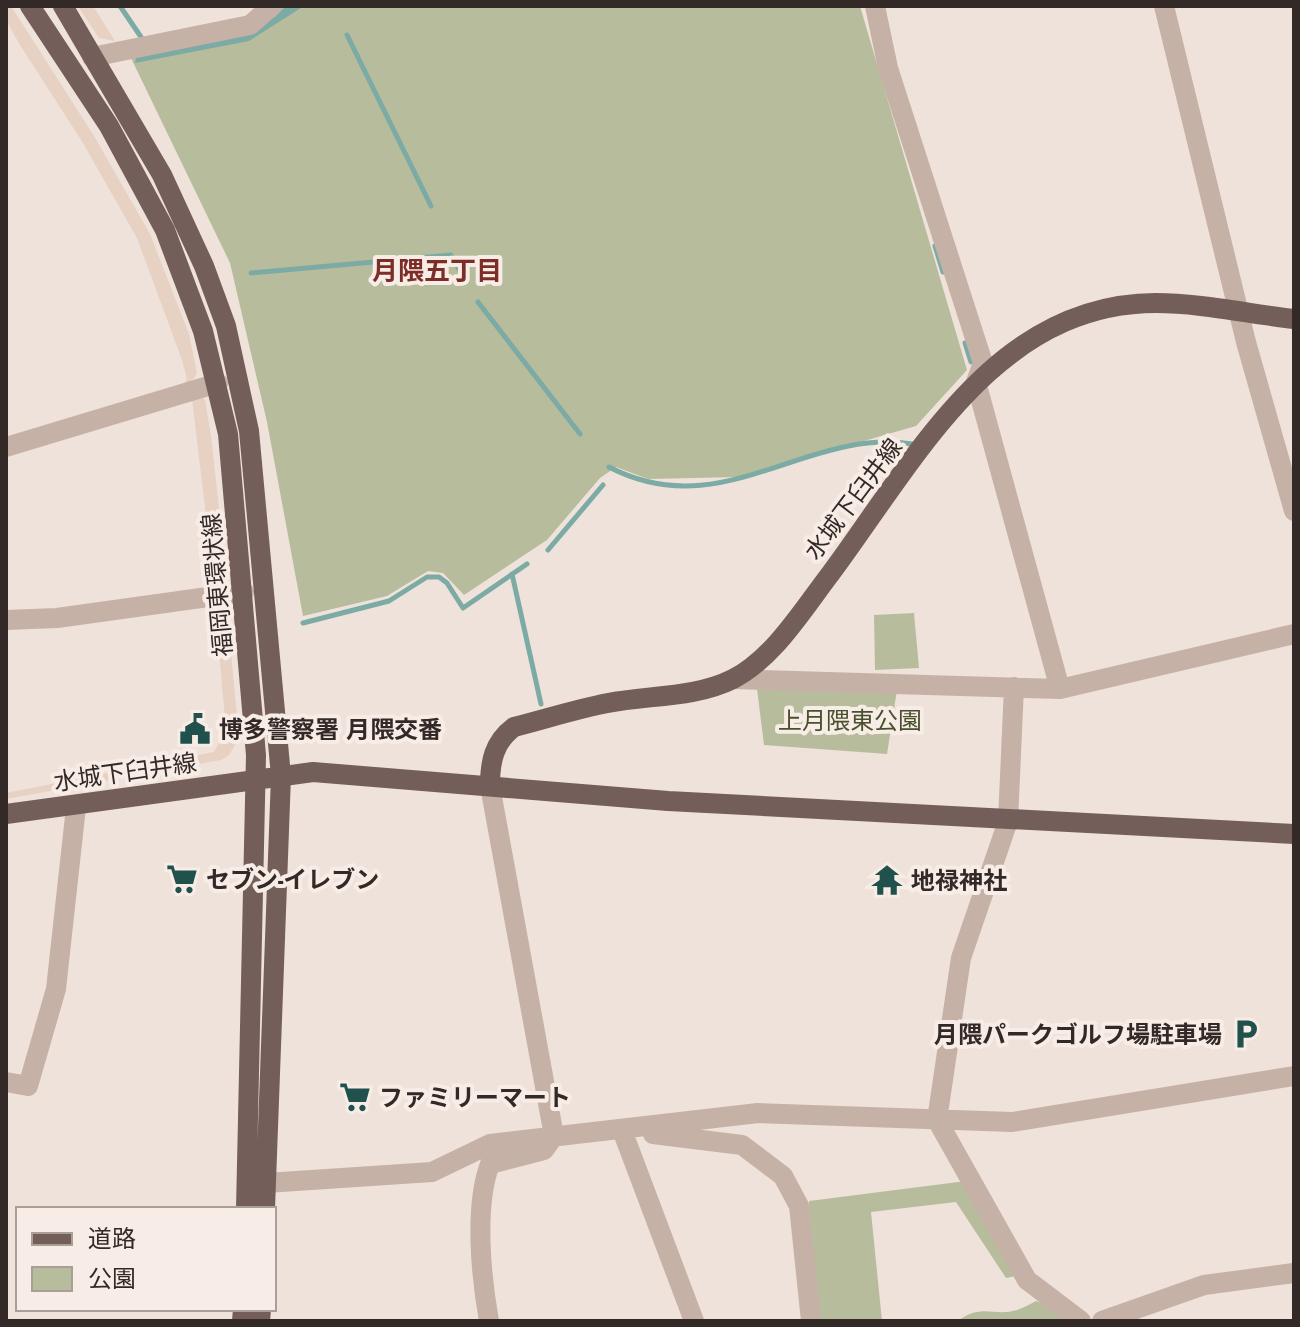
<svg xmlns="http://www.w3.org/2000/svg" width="1300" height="1327" viewBox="0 0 1300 1327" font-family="Jost,'Noto Sans JP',sans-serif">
	<rect width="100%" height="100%" fill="#efe2da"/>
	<path fill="#b7bd9c" d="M281,6h579l107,364 -51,56 -177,51 -91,2 -32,-12 -16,11 -53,62 -83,55 -21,-22 -15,-2 -41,25 -84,20 -36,-194 -37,-159 -100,-207z
		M914,613l5,55 -44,2 -1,-55z
		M757,689l140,1 -10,64 -123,-9z
		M966,1181l54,94 -14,3 -50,-76 -85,10 11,109h-79l6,-120z
		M1036,1301l32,12 7,8h-117c24,-18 36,-4 59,-11 6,-2 13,-6 19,-9z"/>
	<path fill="#e6d1c2" d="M6,6h5l83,130 56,98 39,100 8,39 -7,11 -7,2 4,-7 -5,-19 -45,-122 -54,-95 -63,-98 -14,-25z
		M78,6h15l22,35 -16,-3z
		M200,395l5,5 6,36 16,143 -3,8 -9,4 -23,-192z
		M215,607l12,3 12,128 -10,17 -8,5 -215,39v-6l208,-41 12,-23z"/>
	<path fill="#7caaa4" d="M287,6h17l-55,35 -114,22 1,-6 122,-29z"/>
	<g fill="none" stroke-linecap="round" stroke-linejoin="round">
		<path stroke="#7caaa4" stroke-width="5" d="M120,6l21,31
			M347,35l84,171
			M935,246l8,26
			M451,255l13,23
			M251,273l200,-18
			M478,302l102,132
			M965,343l6,19
			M609,467c113,59 197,-40 303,-23
			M548,550l55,-65
			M512,574l29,130
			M303,623l86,-22 38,-24h12l8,6 16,25 64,-44"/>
		<path stroke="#c6b1a7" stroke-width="20" d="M875,6l13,62 95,295 -7,19 84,307
			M1164,6l82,336 48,169
			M92,57l158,-32 22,-19
			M6,447l212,-64
			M6,620l51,-2 187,-26
			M733,679l327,10 234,-55
			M1014,687l-6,134 -47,137 -24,162 90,160 54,41
			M6,1082l22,4 28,-97 20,-182
			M622,1130l72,191
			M653,1134l89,11 41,31 16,30 12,115
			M266,1183l166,-11 58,-28 268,-31 254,9 282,-46
			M489,1321c-8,-45 -15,-115 1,-157l54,-14 10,-14 -64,-350
			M1102,1321l102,-36 90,-12"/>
		<path stroke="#745e59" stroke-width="20" d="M30,6l79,120 56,104 38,101 25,103 28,321 -10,454
			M63,6l99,169 42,91 22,60 23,105 32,345 -16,433
			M490,786c0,-25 4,-44 24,-59 32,-8 62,-18 94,-24 41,-8 87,-5 125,-24 41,-21 71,-71 98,-106 84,-113 164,-270 325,-270 45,0 93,11 138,16
			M6,814l307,-42 355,29 626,33
			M242,1321l1,-12
			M260,1321l1,-12"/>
	</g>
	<defs>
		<symbol id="civic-bare" viewBox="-9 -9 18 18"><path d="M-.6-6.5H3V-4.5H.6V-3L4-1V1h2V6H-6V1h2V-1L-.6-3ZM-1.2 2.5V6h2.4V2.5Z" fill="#20514d" stroke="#f7ede6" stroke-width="2.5" paint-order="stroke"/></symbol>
		<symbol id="supermarket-bare" viewBox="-9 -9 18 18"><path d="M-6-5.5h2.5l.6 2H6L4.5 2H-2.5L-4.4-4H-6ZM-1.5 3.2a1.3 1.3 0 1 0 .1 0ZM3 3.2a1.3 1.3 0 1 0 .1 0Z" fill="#20514d" stroke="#f7ede6" stroke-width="2.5" paint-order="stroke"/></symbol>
		<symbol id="temple-bare" viewBox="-9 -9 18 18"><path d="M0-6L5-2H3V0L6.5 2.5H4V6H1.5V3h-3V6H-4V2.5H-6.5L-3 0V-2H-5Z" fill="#20514d" stroke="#f7ede6" stroke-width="2.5" paint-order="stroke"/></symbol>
		<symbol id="parking-bare" viewBox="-9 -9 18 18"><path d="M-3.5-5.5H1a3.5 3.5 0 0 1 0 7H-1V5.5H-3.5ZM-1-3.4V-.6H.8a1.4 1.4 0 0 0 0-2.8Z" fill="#20514d" stroke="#f7ede6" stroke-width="2.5" paint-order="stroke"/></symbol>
	</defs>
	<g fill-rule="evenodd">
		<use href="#civic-bare" x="173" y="707" width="44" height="44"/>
		<use href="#supermarket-bare" x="160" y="857" width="44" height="44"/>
		<use href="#temple-bare" x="865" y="858" width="44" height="44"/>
		<use href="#parking-bare" x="1224" y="1012" width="44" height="44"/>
		<use href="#supermarket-bare" x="333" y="1075" width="44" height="44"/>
	</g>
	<g text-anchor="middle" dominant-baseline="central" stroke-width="8" stroke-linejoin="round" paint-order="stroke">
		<g font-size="24" fill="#332927" stroke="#f7ede6">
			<text transform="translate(853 499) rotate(-53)">水城下臼井線</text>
			<text transform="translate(217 585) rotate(-95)">福岡東環状線</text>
			<text transform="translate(125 772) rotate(-8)">水城下臼井線</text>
		</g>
		<g font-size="24" fill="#48502d" stroke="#f7ede6">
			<text x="850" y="720">上月隈東公園</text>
		</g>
		<g font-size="24" font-weight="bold" fill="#332927" stroke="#f7ede6" text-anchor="start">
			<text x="219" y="729">博多警察署 月隈交番</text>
			<text x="206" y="879">セブン-イレブン</text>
			<text x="911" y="880">地禄神社</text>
			<text x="1222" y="1034" text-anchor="end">月隈パークゴルフ場駐車場</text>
			<text x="379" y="1097">ファミリーマート</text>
		</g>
		<g font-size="26" font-weight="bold" fill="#7c2d27" stroke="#f7ede6">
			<text x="437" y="271">月隈五丁目</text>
		</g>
	</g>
	<rect width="1300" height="1327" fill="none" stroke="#332927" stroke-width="16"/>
	<rect x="16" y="1207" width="260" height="104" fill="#f7ede6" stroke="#a99f9a" stroke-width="2"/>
	<rect x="32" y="1233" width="40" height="12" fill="#745e59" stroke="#a99f9a" stroke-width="2"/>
	<text x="88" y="1247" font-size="24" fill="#332927">道路</text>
	<rect x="32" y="1267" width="40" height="24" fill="#b7bd9c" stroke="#a99f9a" stroke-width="2"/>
	<text x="88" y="1287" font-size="24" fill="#332927">公園</text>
</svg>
